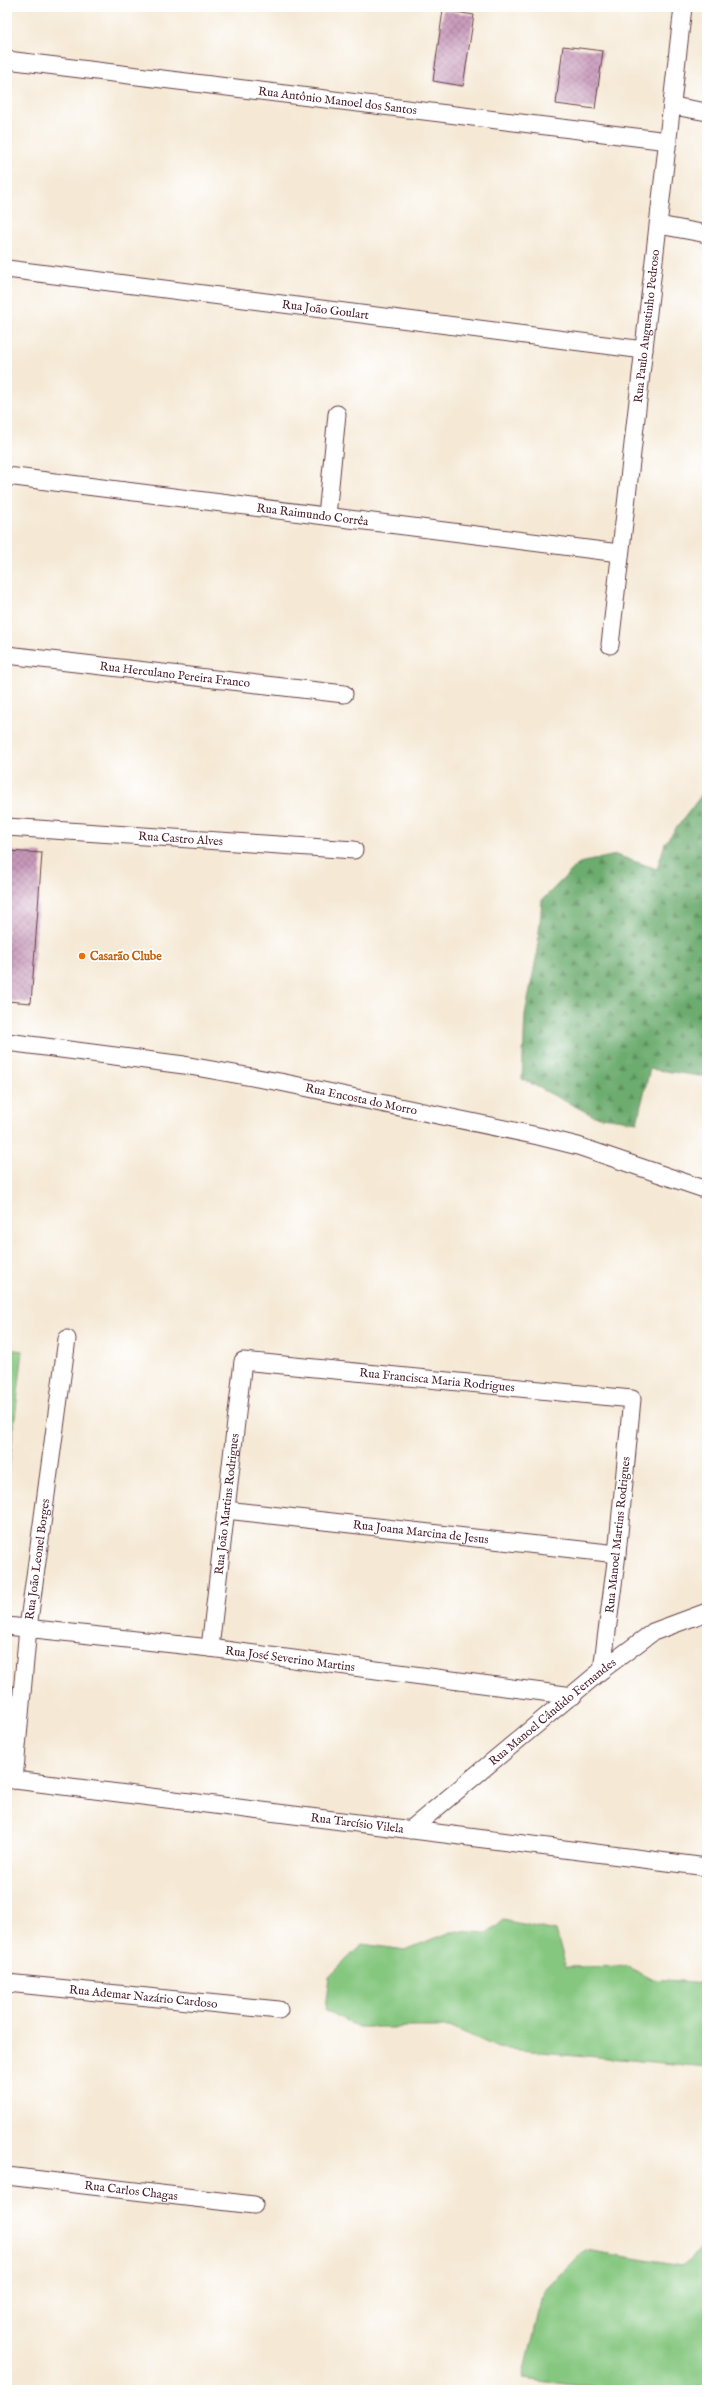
<svg xmlns="http://www.w3.org/2000/svg" width="714" height="2397" viewBox="0 0 714 2397" font-family="'IM FELL English',serif">
	<defs>
		<pattern id="forest-firs" width="22" height="20" patternUnits="userSpaceOnUse"><rect width="22" height="20" fill="#6cac6e"/><path d="M5 1l3.5 6h-7zM16 11l3.5 6h-7z" fill="#5b8b5b"/></pattern>
		<pattern id="building-cross-hatch" width="8" height="8" patternUnits="userSpaceOnUse"><rect width="8" height="8" fill="#c798ba"/><path d="M0 0l8 8M0 8l8-8" fill="none" stroke="#a47b97"/></pattern>
	</defs>
	<rect width="100%" height="100%" fill="#fff"/>
	<filter id="ink" filterUnits="userSpaceOnUse"><feTurbulence type="fractalNoise" baseFrequency=".025" numOctaves="2"/><feDisplacementMap in="SourceGraphic" scale="8" xChannelSelector="R" yChannelSelector="G"/><feConvolveMatrix kernelMatrix="1 2 1 2 8 2 1 2 1" color-interpolation-filters="sRGB"/></filter>
	<filter id="wash" filterUnits="userSpaceOnUse"><feTurbulence type="fractalNoise" baseFrequency=".012" numOctaves="4" result="noise"/><feDisplacementMap in="SourceGraphic" scale="16" xChannelSelector="R" yChannelSelector="G"/><feGaussianBlur stdDeviation="0.9" result="paint"/><feColorMatrix in="noise" values="0 0 0 0 0 0 0 0 0 0 0 0 0 0 0 0 0 1.4 0 .05"/><feComposite in="paint" operator="in"/></filter>
	<g filter="url(#wash)">
		<rect width="100%" height="100%" fill="#f5e9d5"/>
		<path fill="#86c780" stroke="#687356" d="M7,1349l16,2 -16,132z
			M503,1920l53,11 10,36 60,-1 26,13 55,4v84l-209,-19 -46,-21h-94l-33,-17 4,-33 33,-33 43,6 49,-19 33,2z
			M707,2244v146h-91l-93,-11 21,-88 41,-41 96,16z"/>
		<path fill="url(#forest-firs)" stroke="#5b664c" d="M707,781v296l-57,-8 -13,53 -43,-6 -72,-37 3,-65 12,-60 5,-54 37,-37 37,-8 41,14 8,-26 35,-46z"/>
		<g id="blocks">
			<path fill="url(#building-cross-hatch)" d="M443,10l31,5 -11,71 -30,-5z
				M563,46l40,5 -8,58 -39,-5z
				M7,851l35,2 -11,150 -24,-2z"/>
		</g>
	</g>
	<g filter="url(#ink)">
		<use href="#blocks" fill-opacity="0" stroke="#643d44" stroke-width="1"/>
		<g fill="none" stroke-linecap="round" stroke-linejoin="round">
			<defs>
				<g id="street">
					<path id="s1" d="M7,60l661,81"/>
					<path d="M673,106l34,6"/>
					<path d="M659,225l48,9"/>
					<path id="s2" d="M7,269l637,81"/>
					<path id="s3" d="M7,476l612,77"/>
					<path d="M327,516l10,-102"/>
					<path id="s4" d="M610,645l73,-638"/>
					<path id="s5" d="M7,655l337,39"/>
					<path id="s6" d="M7,827l347,23"/>
					<path id="s7" d="M7,1042l177,23 96,17 258,54 40,10 129,44"/>
					<path id="s8" d="M226,1510l391,44"/>
					<path id="s9" d="M7,1626l203,22 363,48"/>
					<path id="s10" d="M210,1648l33,-287 389,38 -15,155 -15,116"/>
					<path id="s11" d="M7,1779l700,88"/>
					<path id="s12" d="M14,1780l14,-152 39,-289"/>
					<path id="s13" d="M410,1830l192,-160 51,-38 54,-20"/>
					<path id="s14" d="M7,1983l272,27"/>
					<path id="s15" d="M7,2176l247,29"/>
				</g>
			</defs>
			<use href="#street" stroke="#643d44" stroke-width="19"/>
			<use href="#street" stroke="#fff" stroke-width="17"/>
		</g>
	</g>
	<circle fill="#e8710a" stroke="#fff" stroke-width="1.5" cx="82" cy="956" r="4"/>
	<g text-anchor="middle" dominant-baseline="central" stroke-width="3.5" stroke-linejoin="round" paint-order="stroke">
		<g font-size="12" fill="#4a1f2b" stroke="#fff">
			<text stroke="none"><textPath href="#s1" startOffset="333">Rua Antônio Manoel dos Santos</textPath></text>
			<text stroke="none"><textPath href="#s2" startOffset="321">Rua João Goulart</textPath></text>
			<text stroke="none"><textPath href="#s4" startOffset="321">Rua Paulo Augustinho Pedroso</textPath></text>
			<text stroke="none"><textPath href="#s3" startOffset="308">Rua Raimundo Corrêa</textPath></text>
			<text stroke="none"><textPath href="#s5" startOffset="169">Rua Herculano Pereira Franco</textPath></text>
			<text stroke="none"><textPath href="#s6" startOffset="174">Rua Castro Alves</textPath></text>
			<text stroke="none"><textPath href="#s7" startOffset="359">Rua Encosta do Morro</textPath></text>
			<text stroke="none"><textPath href="#s10" startOffset="484">Rua Francisca Maria Rodrigues</textPath></text>
			<text stroke="none"><textPath href="#s10" startOffset="145">Rua João Martins Rodrigues</textPath></text>
			<text stroke="none"><textPath href="#s8" startOffset="196">Rua Joana Marcina de Jesus</textPath></text>
			<text transform="translate(618 1535) rotate(-84)">Rua Manoel Martins Rodrigues</text>
			<text stroke="none"><textPath href="#s12" startOffset="222">Rua João Leonel Borges</textPath></text>
			<text stroke="none"><textPath href="#s9" startOffset="285">Rua José Severino Martins</textPath></text>
			<text stroke="none"><textPath href="#s13" startOffset="185">Rua Manoel Cândido Fernandes</textPath></text>
			<text stroke="none"><textPath href="#s11" startOffset="353">Rua Tarcísio Vilela</textPath></text>
			<text stroke="none"><textPath href="#s14" startOffset="137">Rua Ademar Nazário Cardoso</textPath></text>
			<text stroke="none"><textPath href="#s15" startOffset="125">Rua Carlos Chagas</textPath></text>
		</g>
		<g font-size="12" font-weight="bold" fill="#c56008" stroke="#fff" text-anchor="start">
			<text x="90" y="956">Casarão Clube</text>
		</g>
	</g>
	<rect width="714" height="2397" fill="none" stroke="#fff" stroke-width="24"/>
</svg>
